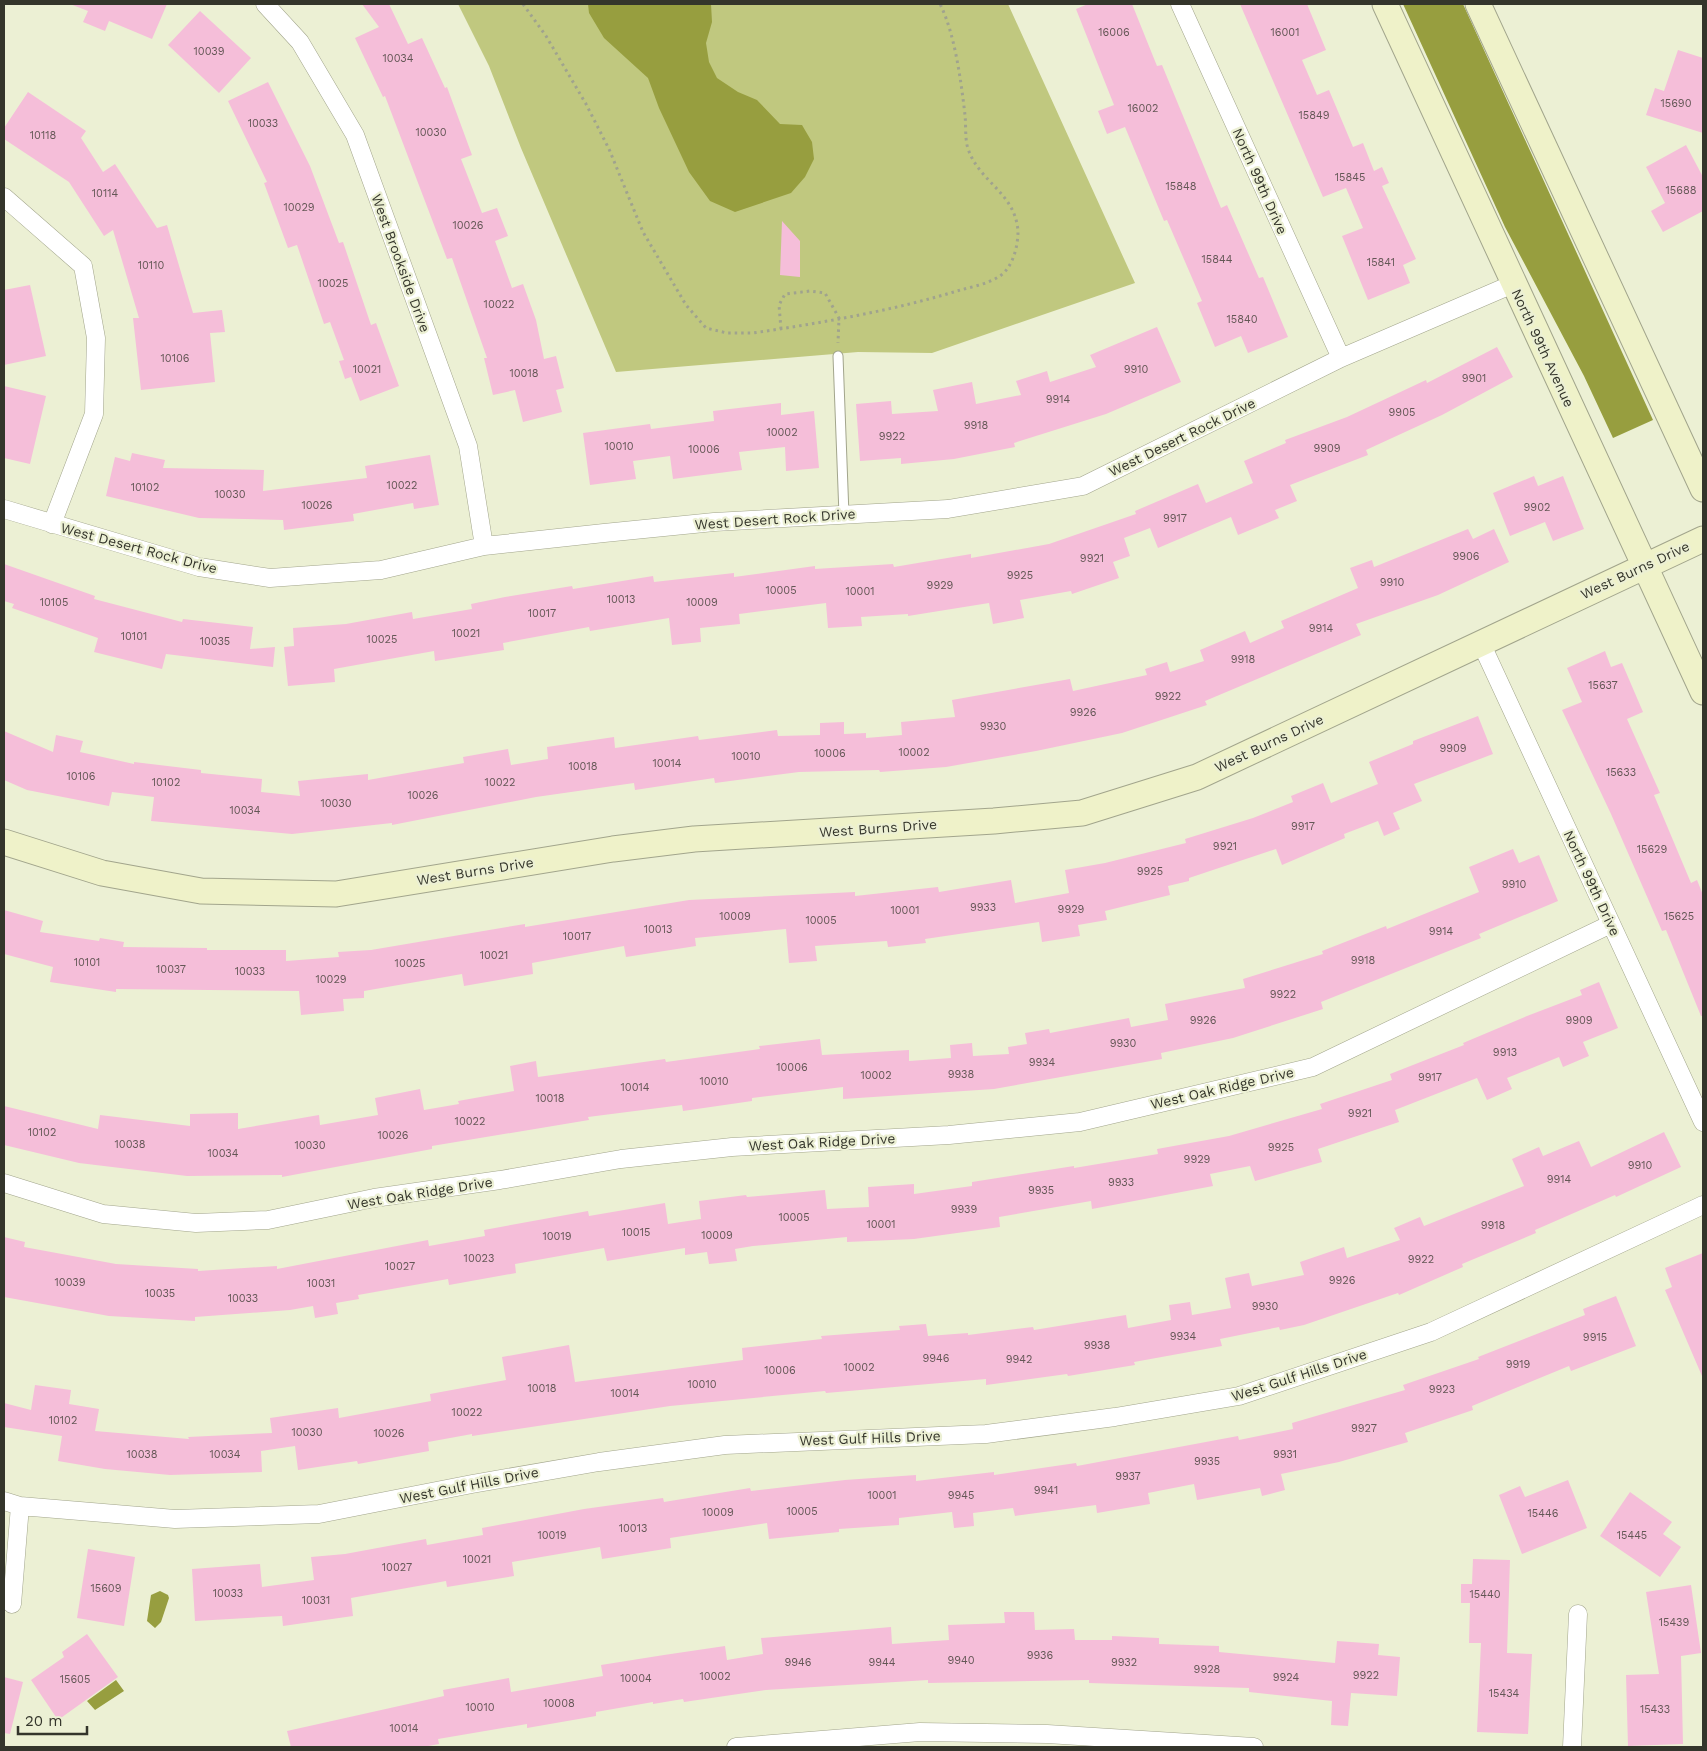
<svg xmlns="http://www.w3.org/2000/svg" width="1707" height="1751" viewBox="0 0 1707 1751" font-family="'Work Sans',sans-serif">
	<rect width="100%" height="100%" fill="#ecf0d4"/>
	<path fill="#c0c87f" d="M458,4h550l127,279 -203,70 -74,-1 -242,20 -95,-224 -32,-82z"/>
	<path fill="#979e3f" d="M588,4h123l1,18 -6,21 3,19 8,16 21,14 19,8 23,24 22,1 10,17 2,17 -9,18 -14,16 -56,19 -25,-11 -21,-29 -30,-64 -11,-30 -44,-40 -15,-25z
		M1403,4h60l190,416 -40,18 -29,-62 -79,-149z
		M160,1591l8,4 1,3 -8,24 -6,6 -8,-7 4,-26z
		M116,1680l8,11 -29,19 -8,-9z"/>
	<path fill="#f5bed9" d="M70,4h97l-15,35 -43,-18 -4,10 -22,-9 5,-11z
		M362,4h27l19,40 14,-6 23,50 2,-1 25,68 -11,4 21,54 15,-5 11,28 -13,5 17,47 11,-4 13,36 8,39 12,-3 8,32 -8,2 6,22 -39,10 -8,-32 -22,5 -9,-37h3l-35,-100 -5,1 -62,-163 -2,1 -28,-59 24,-11z
		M1088,4h44l25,62 5,-1 59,143 6,-3 32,73 4,-1 25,60 -40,16 -7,-17 -26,11 -18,-44 5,-2 -35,-81 -3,1 -39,-94 -18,7 -9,-23 16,-6 -38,-96z
		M1240,4h67l19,46 -24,10 15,35 12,-5 24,57 10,-4 11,28 8,-4 7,16 -7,3 34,73 -13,6 7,18 -42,17 -26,-64 21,-8 -17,-40 -23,9z
		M200,11l51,47 -32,35 -51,-48z
		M1678,50l25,8v75l-57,-18 9,-27 9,3z
		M268,82l42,84 29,77 4,-1 28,83 5,-2 23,63 -39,15 -9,-24 -6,2 -6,-18 5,-1 -14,-38 -6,2 -27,-79 -9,3 -24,-65 3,-1 -39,-81z
		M28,92l58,39 -5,7 22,34 12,-8 42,64 10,-3 26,88 29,-3 3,22 -15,1 5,49 -74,8 -8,-72h6l-26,-88 -9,6 -35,-54 -65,-43v-11z
		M1686,145l17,32v34l-40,21 -12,-21 14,-8 -19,-36z
		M782,221l18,20v36l-20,-2z
		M30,285l16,71 -42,9v-75z
		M1157,327l24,55 -75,32 -92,29 1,4 -61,12 -53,5v-6l-41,3 -4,-57 35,-3 1,13 46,-3 -5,-21 39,-8 4,22 45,-9 -5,-14 31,-10 3,11 46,-15 -6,-12z
		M1497,347l16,30 -71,38 -76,35 2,5 -78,30 7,16 -22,9 4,8 -41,17 -7,-18 -73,31 -8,-20 -26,10 6,18 -17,6 6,16 -47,16 -1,-3 -51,9 4,18 -31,6 -4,-21 -81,13v-2l-47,3 1,9 -34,2 -2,-25 -87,11 1,10 -40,4 1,14 -29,3 -3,-27 -79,13 -1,-4 -86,16 1,7 -69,11 -1,-10 -100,18 1,13 -47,4 -4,-39 10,-1 -1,-18 53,-4 66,-12 1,7 59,-10 -1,-5 34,-7 67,-11 1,3 80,-13 1,6 80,-9v4l81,-11v3l78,-5 1,3 77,-13v4l78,-14 87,-30 -1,-3 63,-27 8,19 47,-20 -9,-22 42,-18 -1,-3 62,-23 79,-37 1,3z
		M4,386l42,10 -16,68 -26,-6z
		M781,403v12l33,-4 5,57 -33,3 -1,-24 -46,5 3,18 -69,9 -3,-23 -37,5 3,18 -46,6 -7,-52 67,-9 1,5 63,-8 -1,-10z
		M132,453l33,7 -2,8 101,2 -1,21 104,-13 -2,-12 65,-11 9,50 -25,4 -1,-6 -60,11 1,7 -70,9 -1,-10 -84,-2 -93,-22 9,-39 15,4z
		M1534,476l4,10 25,-10 21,53 -31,12 -8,-19 -35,14 -17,-43z
		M1468,529l5,10 21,-10 15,33 -71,33 -82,29 5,11 -156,66 2,4 -85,28 -86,18 -90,16 -66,5 -1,-2 -80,2 -84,11 -1,-5 -79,12 -1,-7 -98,14 -144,28v-2l-100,11 -141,-13 3,-24 -42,-5 -3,14 -82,-16 -23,-10v-49l49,21 3,-17 27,6 -3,11 54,12v-2l67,8v3l61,6 -1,13 39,4 -2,-15 70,-7v6l96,-17 -1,-6 45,-8 3,16 37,-6 -1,-12 67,-10 1,11 83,-12 1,4 78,-10 1,6 42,-1v-12l24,-1v12l22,-1v5l36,-3 -1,-13 54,-5 -3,-17 118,-21 3,12 74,-16 -2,-6 22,-7 3,10 34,-11 -4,-11 45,-19 5,12 34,-15 -3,-7 77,-33 -8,-20 22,-8 2,7z
		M4,564l91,32 -1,3 88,23 1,-3 70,8 -3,22 25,-2 -2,20 -107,-13 -4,15 -68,-17 4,-14 -86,-30 2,-4 -10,-3z
		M1605,651l6,16 11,-4 21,49 -16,7 33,74 -6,2 37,88 6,-3 6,15v121h-2l-35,-86 -4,1 -51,-117 -49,-104 20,-8 -15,-34z
		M1478,716l15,38 -79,30 8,17 -29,12 7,16 -16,7 -6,-15 -34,13 1,4 -63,27 -6,-16 -87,29v3l-21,5 2,9 -65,16 2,9 -29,5 2,11 -38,6 -3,-20 -114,17 1,4 -38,4 -1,-6 -72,5 2,15 -28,2 -3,-34 -91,9 1,8 -70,11 -2,-11 -92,17 1,11 -69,12 -2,-12 -98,17v7l-21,1 1,12 -43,4 -2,-24 -183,-2v3l-66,-10 3,-15 -49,-13v-44l39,11 -3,11 59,9 1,-3 24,4 -1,5 84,1v2h79v11l53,-4 -1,-5 33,-2 154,-26v3l164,-27 166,-8v4l83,-9 1,5 72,-12 4,23 54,-10 -4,-23 40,-7 81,-20 -1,-4 68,-21 40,-16 -2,-6 32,-13 8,20 47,-19 -9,-22 44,-18v-3z
		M1513,849l6,14 20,-8 19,46 -79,33 2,4 -160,64 2,7 -90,29 -72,15 1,6 -168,30 -151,10v-12l-91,11v3l-69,10 -1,-6 -94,12 1,3 -157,26v3l-150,28v-2l-95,1 -108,-13 -75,-18v-39l94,23 2,-14 90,11v-12l48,-1v16l81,-14 1,10 58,-10 -3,-17 45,-9 4,21 35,-6 -1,-3 56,-10 -4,-25 26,-5 2,16 127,-18 1,3 94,-13 -1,-3 61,-7 2,16 87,-5v11l42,-3 -1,-13 22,-2 1,13 36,-2 -1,-7 19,-3 -2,-11 24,-4 1,4 79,-15 2,9 37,-7 -3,-16 80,-16 -2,-9 80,-25 -1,-3 64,-25 1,3 92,-37 -10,-25z
		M1599,982l19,46 -35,14 6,14 -26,11 -4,-10 -52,21 5,11 -25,11 -10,-22 -82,32 4,12 -81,27 4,13 -67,19 -5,-15 -40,8 3,12 -121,23 -1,-8 -92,16 1,10 -86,12 -67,3v-5l-94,9 -18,3 2,12 -28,3 -2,-12 -22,3v-7l-78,13 -3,-13 -89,16 1,9 -67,12 -1,-6 -90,16 1,4 -23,4 2,11 -23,4 -2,-12 -23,4 -95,7v4l-86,-5 -105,-19v-60l21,5 -1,5 92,17 82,5v2l79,-5v3l151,-29 1,6 56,-10 -1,-6 104,-19 1,5 76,-13 3,21 33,-5 -2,-18 47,-6 1,2 78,-7 2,19 42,-2 -1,-20 46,-3v10l58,-8v-4l102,-16v2l84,-14 -1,-5 72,-13 93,-27 -2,-5 72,-24 -2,-6 74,-29 -1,-2 64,-27 55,-21 -2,-5z
		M1664,1132l17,35 -65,30 -1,-2 -80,35 1,3 -74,31 1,3 -64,28 -1,-2 -94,32 -24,5 -1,-3 -59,12 2,7 -88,16 1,3 -67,11 -1,-2 -81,11v-6l-160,14 -1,-2 -155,15 -198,30v-2l-44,8 1,9 -71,13 -1,-3 -59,9 -3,-24 -34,5 1,21 -92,3 -65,-6 -47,-8 4,-25 -58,-9v-24l27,7 4,-25 36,5 -2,14 30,5 -4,22 94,8 -1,-2 84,-4 -2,-15 68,-10 1,10 92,-17 -1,-7 76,-14 -4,-23 67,-12 6,37 168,-22 -1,-12 80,-9 -1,-3 79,-6 -1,-4 27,-2 2,12 40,-3v2l65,-8 1,3 92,-15 2,13 43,-8 -2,-15 21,-3 2,13 39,-7 -6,-30 24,-5 3,13 52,-11 -4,-13 44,-15 3,11 53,-18 -6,-12 26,-11 4,9 100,-40 -12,-27 27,-12 4,9 36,-15 12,26z
		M1703,1253v123h-1l-37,-86 7,-3 -7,-19z
		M1616,1296l20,50 -65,25 -2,-5 -97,40 1,4 -68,23 3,9 -69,20 -58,12 4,16 -23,6 -2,-8 -63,12 -3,-16 -46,9 2,11 -53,9 -1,-8 -81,11 -2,-8 -40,5 1,13 -20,2 -2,-16 -53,6v7l-60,4v3l-70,7 -2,-16 -97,15 1,10 -69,11 -2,-12 -88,15 2,14 -67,11 -1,-6 -95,17 2,18 -70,10 -1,-10 -87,5 -3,-52 68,-5 2,23 52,-7 -3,-23 34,-3 81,-15 1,6 56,-10 -1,-7 102,-19 79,-11 1,4 86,-14 1,3 94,-11 71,-5v6l78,-9v3l82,-12 1,3 161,-30 1,4 54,-11 -1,-6 113,-33 -2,-5 76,-26 -1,-2 107,-42 -2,-6z
		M1568,1480l19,48 -65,26 -23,-59 21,-9 5,11z
		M1630,1492l42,30 -9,12 18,13 -21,30 -60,-41z
		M88,1549l47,8 -11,69 -47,-8z
		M1473,1559l37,1 -3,93 25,1 -4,80 -51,-2 4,-89h-12l1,-40h-9v-19h11z
		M1691,1585l10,68 -20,3 2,88 -55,2 -2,-71 33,-1 -13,-82z
		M1004,1612h30l1,18 39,-1 1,11h37v-4l47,2v6l60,2v6l116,11 2,-22 42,3 -1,11 22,2 -3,39 -46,-3 -3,33 -17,-1 1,-24 -83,-9v-4l-160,-5v-3l-161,3v-3l-162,10 -82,12 -1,-3 -30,5v-2l-57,10v4l-69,12v-4l-89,15 1,5 -16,3h-132l-4,-16 157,-35 -1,-6 66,-12 2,14 92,-16 -2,-11 63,-10 61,-9 2,14 36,-6 -2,-16 130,-11 1,17 57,-4 -1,-15 57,-2z
		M87,1634l31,43 -60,43 -27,-40 33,-23 -2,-5z
		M4,1677l19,5 -13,52 -6,-1z"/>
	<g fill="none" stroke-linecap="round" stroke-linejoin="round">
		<defs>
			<path id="lane" d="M838,356l6,159"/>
			<path id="street" d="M265,4l35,38 55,93 113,311 16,100
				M1180,4l161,354
				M4,197l79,69 13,72 -2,76 -42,110
				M4,509l195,58 71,11 111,-8 103,-24 120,-13 110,-11 234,-13 135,-23 258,-128 172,-74
				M1481,643l222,479
				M4,1183l99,31 93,9 72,-3 106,-22 126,-18 121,-21 111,-12 217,-12 131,-13 233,-55 298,-143
				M4,1501l16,5 155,13 144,-5 153,-30 127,-22 126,-17 261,-11 129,-17 124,-21 192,-64 272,-127
				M12,1604l8,-98
				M736,1747l184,-15 127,2 207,13
				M1572,1747l6,-133"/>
			<path id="secondary" d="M1385,4l318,688
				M1478,4l225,485
				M4,842l98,31 99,18 135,3 277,-45 81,-10 300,-18 88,-8 115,-36 506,-238"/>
		</defs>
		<use href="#lane" stroke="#a2a58c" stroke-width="11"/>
		<use href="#street" stroke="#a2a58c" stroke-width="19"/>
		<use href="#secondary" stroke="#a2a58c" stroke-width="27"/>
		<path stroke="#a0a38e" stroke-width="3" stroke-dasharray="2.5 4" stroke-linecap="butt" d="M523,4l23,32 40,68 23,45 34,83 43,73 20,23 21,5h26c68,-10 138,-22 204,-42 14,-4 31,-7 43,-15 13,-9 18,-30 18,-45 -3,-40 -42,-50 -51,-86 -2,-10 -1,-21 -2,-30 -4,-34 -10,-81 -25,-111
			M781,329l-2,-24 6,-11 25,-3 15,2 14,25 -1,25"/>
		<use href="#lane" stroke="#fff" stroke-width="9"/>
		<use href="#street" stroke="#fff" stroke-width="18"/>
		<use href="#secondary" stroke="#eff2c9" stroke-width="25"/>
	</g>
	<g text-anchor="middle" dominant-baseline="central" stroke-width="4.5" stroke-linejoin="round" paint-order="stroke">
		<g font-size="11" fill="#645756">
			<text x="1114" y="32">16006</text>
			<text x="1285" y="32">16001</text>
			<text x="209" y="51">10039</text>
			<text x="398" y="58">10034</text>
			<text x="1676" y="103">15690</text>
			<text x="1143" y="108">16002</text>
			<text x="1314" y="115">15849</text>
			<text x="263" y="123">10033</text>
			<text x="431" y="132">10030</text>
			<text x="43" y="135">10118</text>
			<text x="1350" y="177">15845</text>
			<text x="1181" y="186">15848</text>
			<text x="1681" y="190">15688</text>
			<text x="105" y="193">10114</text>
			<text x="299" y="207">10029</text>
			<text x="468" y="225">10026</text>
			<text x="1217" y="259">15844</text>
			<text x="1381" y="262">15841</text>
			<text x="151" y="265">10110</text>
			<text x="333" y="283">10025</text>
			<text x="499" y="304">10022</text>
			<text x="1242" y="319">15840</text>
			<text x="175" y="358">10106</text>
			<text x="367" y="369">10021</text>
			<text x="1136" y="369">9910</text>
			<text x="524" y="373">10018</text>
			<text x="1474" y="378">9901</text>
			<text x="1058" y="399">9914</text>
			<text x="1402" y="412">9905</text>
			<text x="976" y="425">9918</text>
			<text x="782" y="432">10002</text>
			<text x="892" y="436">9922</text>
			<text x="619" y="446">10010</text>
			<text x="1327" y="448">9909</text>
			<text x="704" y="449">10006</text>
			<text x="402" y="485">10022</text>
			<text x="145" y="487">10102</text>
			<text x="230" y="494">10030</text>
			<text x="317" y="505">10026</text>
			<text x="1537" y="507">9902</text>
			<text x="1175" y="518">9917</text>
			<text x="1466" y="556">9906</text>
			<text x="1092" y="558">9921</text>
			<text x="1020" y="575">9925</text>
			<text x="1392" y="582">9910</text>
			<text x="940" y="585">9929</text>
			<text x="781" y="590">10005</text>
			<text x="860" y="591">10001</text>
			<text x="621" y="599">10013</text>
			<text x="54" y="602">10105</text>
			<text x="702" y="602">10009</text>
			<text x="542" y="613">10017</text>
			<text x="1321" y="628">9914</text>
			<text x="466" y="633">10021</text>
			<text x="134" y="636">10101</text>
			<text x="382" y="639">10025</text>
			<text x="215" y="641">10035</text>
			<text x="1243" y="659">9918</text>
			<text x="1603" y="685">15637</text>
			<text x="1168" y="696">9922</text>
			<text x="1083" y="712">9926</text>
			<text x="993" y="726">9930</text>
			<text x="1453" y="748">9909</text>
			<text x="914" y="752">10002</text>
			<text x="830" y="753">10006</text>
			<text x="746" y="756">10010</text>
			<text x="667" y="763">10014</text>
			<text x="583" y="766">10018</text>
			<text x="1621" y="772">15633</text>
			<text x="81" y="776">10106</text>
			<text x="166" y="782">10102</text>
			<text x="500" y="782">10022</text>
			<text x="423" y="795">10026</text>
			<text x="336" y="803">10030</text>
			<text x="245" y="810">10034</text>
			<text x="1303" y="826">9917</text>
			<text x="1225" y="846">9921</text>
			<text x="1652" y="849">15629</text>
			<text x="1150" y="871">9925</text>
			<text x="1514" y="884">9910</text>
			<text x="983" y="907">9933</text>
			<text x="1071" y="909">9929</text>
			<text x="905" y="910">10001</text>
			<text x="735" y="916">10009</text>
			<text x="1679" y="916">15625</text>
			<text x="821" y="920">10005</text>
			<text x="658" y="929">10013</text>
			<text x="1441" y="931">9914</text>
			<text x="577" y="936">10017</text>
			<text x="494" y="955">10021</text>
			<text x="1363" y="960">9918</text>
			<text x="87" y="962">10101</text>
			<text x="410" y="963">10025</text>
			<text x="171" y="969">10037</text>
			<text x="250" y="971">10033</text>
			<text x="331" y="979">10029</text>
			<text x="1283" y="994">9922</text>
			<text x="1203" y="1020">9926</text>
			<text x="1579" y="1020">9909</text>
			<text x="1123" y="1043">9930</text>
			<text x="1505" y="1052">9913</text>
			<text x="1042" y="1062">9934</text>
			<text x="792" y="1067">10006</text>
			<text x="961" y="1074">9938</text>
			<text x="876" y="1075">10002</text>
			<text x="1430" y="1077">9917</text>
			<text x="714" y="1081">10010</text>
			<text x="635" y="1087">10014</text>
			<text x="550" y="1098">10018</text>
			<text x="1360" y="1113">9921</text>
			<text x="470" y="1121">10022</text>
			<text x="42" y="1132">10102</text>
			<text x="393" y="1135">10026</text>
			<text x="130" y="1144">10038</text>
			<text x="310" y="1145">10030</text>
			<text x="1281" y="1147">9925</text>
			<text x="223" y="1153">10034</text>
			<text x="1197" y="1159">9929</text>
			<text x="1640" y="1165">9910</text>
			<text x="1559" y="1179">9914</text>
			<text x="1121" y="1182">9933</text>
			<text x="1041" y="1190">9935</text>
			<text x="964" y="1209">9939</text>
			<text x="794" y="1217">10005</text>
			<text x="881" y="1224">10001</text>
			<text x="1493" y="1225">9918</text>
			<text x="636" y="1232">10015</text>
			<text x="717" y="1235">10009</text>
			<text x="557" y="1236">10019</text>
			<text x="479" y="1258">10023</text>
			<text x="1421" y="1259">9922</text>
			<text x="400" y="1266">10027</text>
			<text x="1342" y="1280">9926</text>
			<text x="70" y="1282">10039</text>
			<text x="321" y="1283">10031</text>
			<text x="160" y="1293">10035</text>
			<text x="243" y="1298">10033</text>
			<text x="1265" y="1306">9930</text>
			<text x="1183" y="1336">9934</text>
			<text x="1595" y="1337">9915</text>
			<text x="1097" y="1345">9938</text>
			<text x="936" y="1358">9946</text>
			<text x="1019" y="1359">9942</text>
			<text x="1518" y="1364">9919</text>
			<text x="859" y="1367">10002</text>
			<text x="780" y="1370">10006</text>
			<text x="702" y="1384">10010</text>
			<text x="542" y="1388">10018</text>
			<text x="1442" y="1389">9923</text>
			<text x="625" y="1393">10014</text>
			<text x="467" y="1412">10022</text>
			<text x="63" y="1420">10102</text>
			<text x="1364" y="1428">9927</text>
			<text x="307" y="1432">10030</text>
			<text x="389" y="1433">10026</text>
			<text x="142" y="1454">10038</text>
			<text x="225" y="1454">10034</text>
			<text x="1285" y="1454">9931</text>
			<text x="1207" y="1461">9935</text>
			<text x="1128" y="1476">9937</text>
			<text x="1046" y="1490">9941</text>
			<text x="882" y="1495">10001</text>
			<text x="961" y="1495">9945</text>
			<text x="802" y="1511">10005</text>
			<text x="718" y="1512">10009</text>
			<text x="1543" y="1513">15446</text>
			<text x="633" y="1528">10013</text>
			<text x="552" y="1535">10019</text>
			<text x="1632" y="1535">15445</text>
			<text x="477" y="1559">10021</text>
			<text x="397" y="1567">10027</text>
			<text x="106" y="1588">15609</text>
			<text x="228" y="1593">10033</text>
			<text x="1485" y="1594">15440</text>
			<text x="316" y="1600">10031</text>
			<text x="1674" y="1622">15439</text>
			<text x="1040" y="1655">9936</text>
			<text x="961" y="1660">9940</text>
			<text x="798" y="1662">9946</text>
			<text x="882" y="1662">9944</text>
			<text x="1124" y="1662">9932</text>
			<text x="1207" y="1669">9928</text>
			<text x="1366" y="1675">9922</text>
			<text x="715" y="1676">10002</text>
			<text x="1286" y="1677">9924</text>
			<text x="636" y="1678">10004</text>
			<text x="75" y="1679">15605</text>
			<text x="1504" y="1693">15434</text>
			<text x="559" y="1703">10008</text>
			<text x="480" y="1707">10010</text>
			<text x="1655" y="1709">15433</text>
			<text x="404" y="1728">10014</text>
		</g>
		<g font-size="14" fill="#34352b" stroke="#ecf0d4">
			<text transform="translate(1260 181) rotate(66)">North 99th Drive</text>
			<text transform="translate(401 263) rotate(70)">West Brookside Drive</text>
			<text transform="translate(1543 348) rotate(65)">North 99th Avenue</text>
			<text transform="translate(1182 437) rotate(-26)">West Desert Rock Drive</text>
			<text transform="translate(775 519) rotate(-4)">West Desert Rock Drive</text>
			<text transform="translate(139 548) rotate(15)">West Desert Rock Drive</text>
			<text transform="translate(1635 570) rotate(-25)">West Burns Drive</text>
			<text transform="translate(1269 743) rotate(-25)">West Burns Drive</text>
			<text transform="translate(878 828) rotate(-4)">West Burns Drive</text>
			<text transform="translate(475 871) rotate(-9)">West Burns Drive</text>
			<text transform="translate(1592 883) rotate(65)">North 99th Drive</text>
			<text transform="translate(1222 1088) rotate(-13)">West Oak Ridge Drive</text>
			<text transform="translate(822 1142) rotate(-3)">West Oak Ridge Drive</text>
			<text transform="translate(420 1193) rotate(-9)">West Oak Ridge Drive</text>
			<text transform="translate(1299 1375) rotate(-18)">West Gulf Hills Drive</text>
			<text transform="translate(870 1438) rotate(-2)">West Gulf Hills Drive</text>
			<text transform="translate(469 1485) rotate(-11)">West Gulf Hills Drive</text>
		</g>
	</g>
	<rect width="1707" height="1751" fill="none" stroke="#34352b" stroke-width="10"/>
	<path d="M18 1726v8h69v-8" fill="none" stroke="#34352b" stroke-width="2.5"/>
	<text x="25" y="1726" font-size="15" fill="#34352b" stroke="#ecf0d4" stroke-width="4" paint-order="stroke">20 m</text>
</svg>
